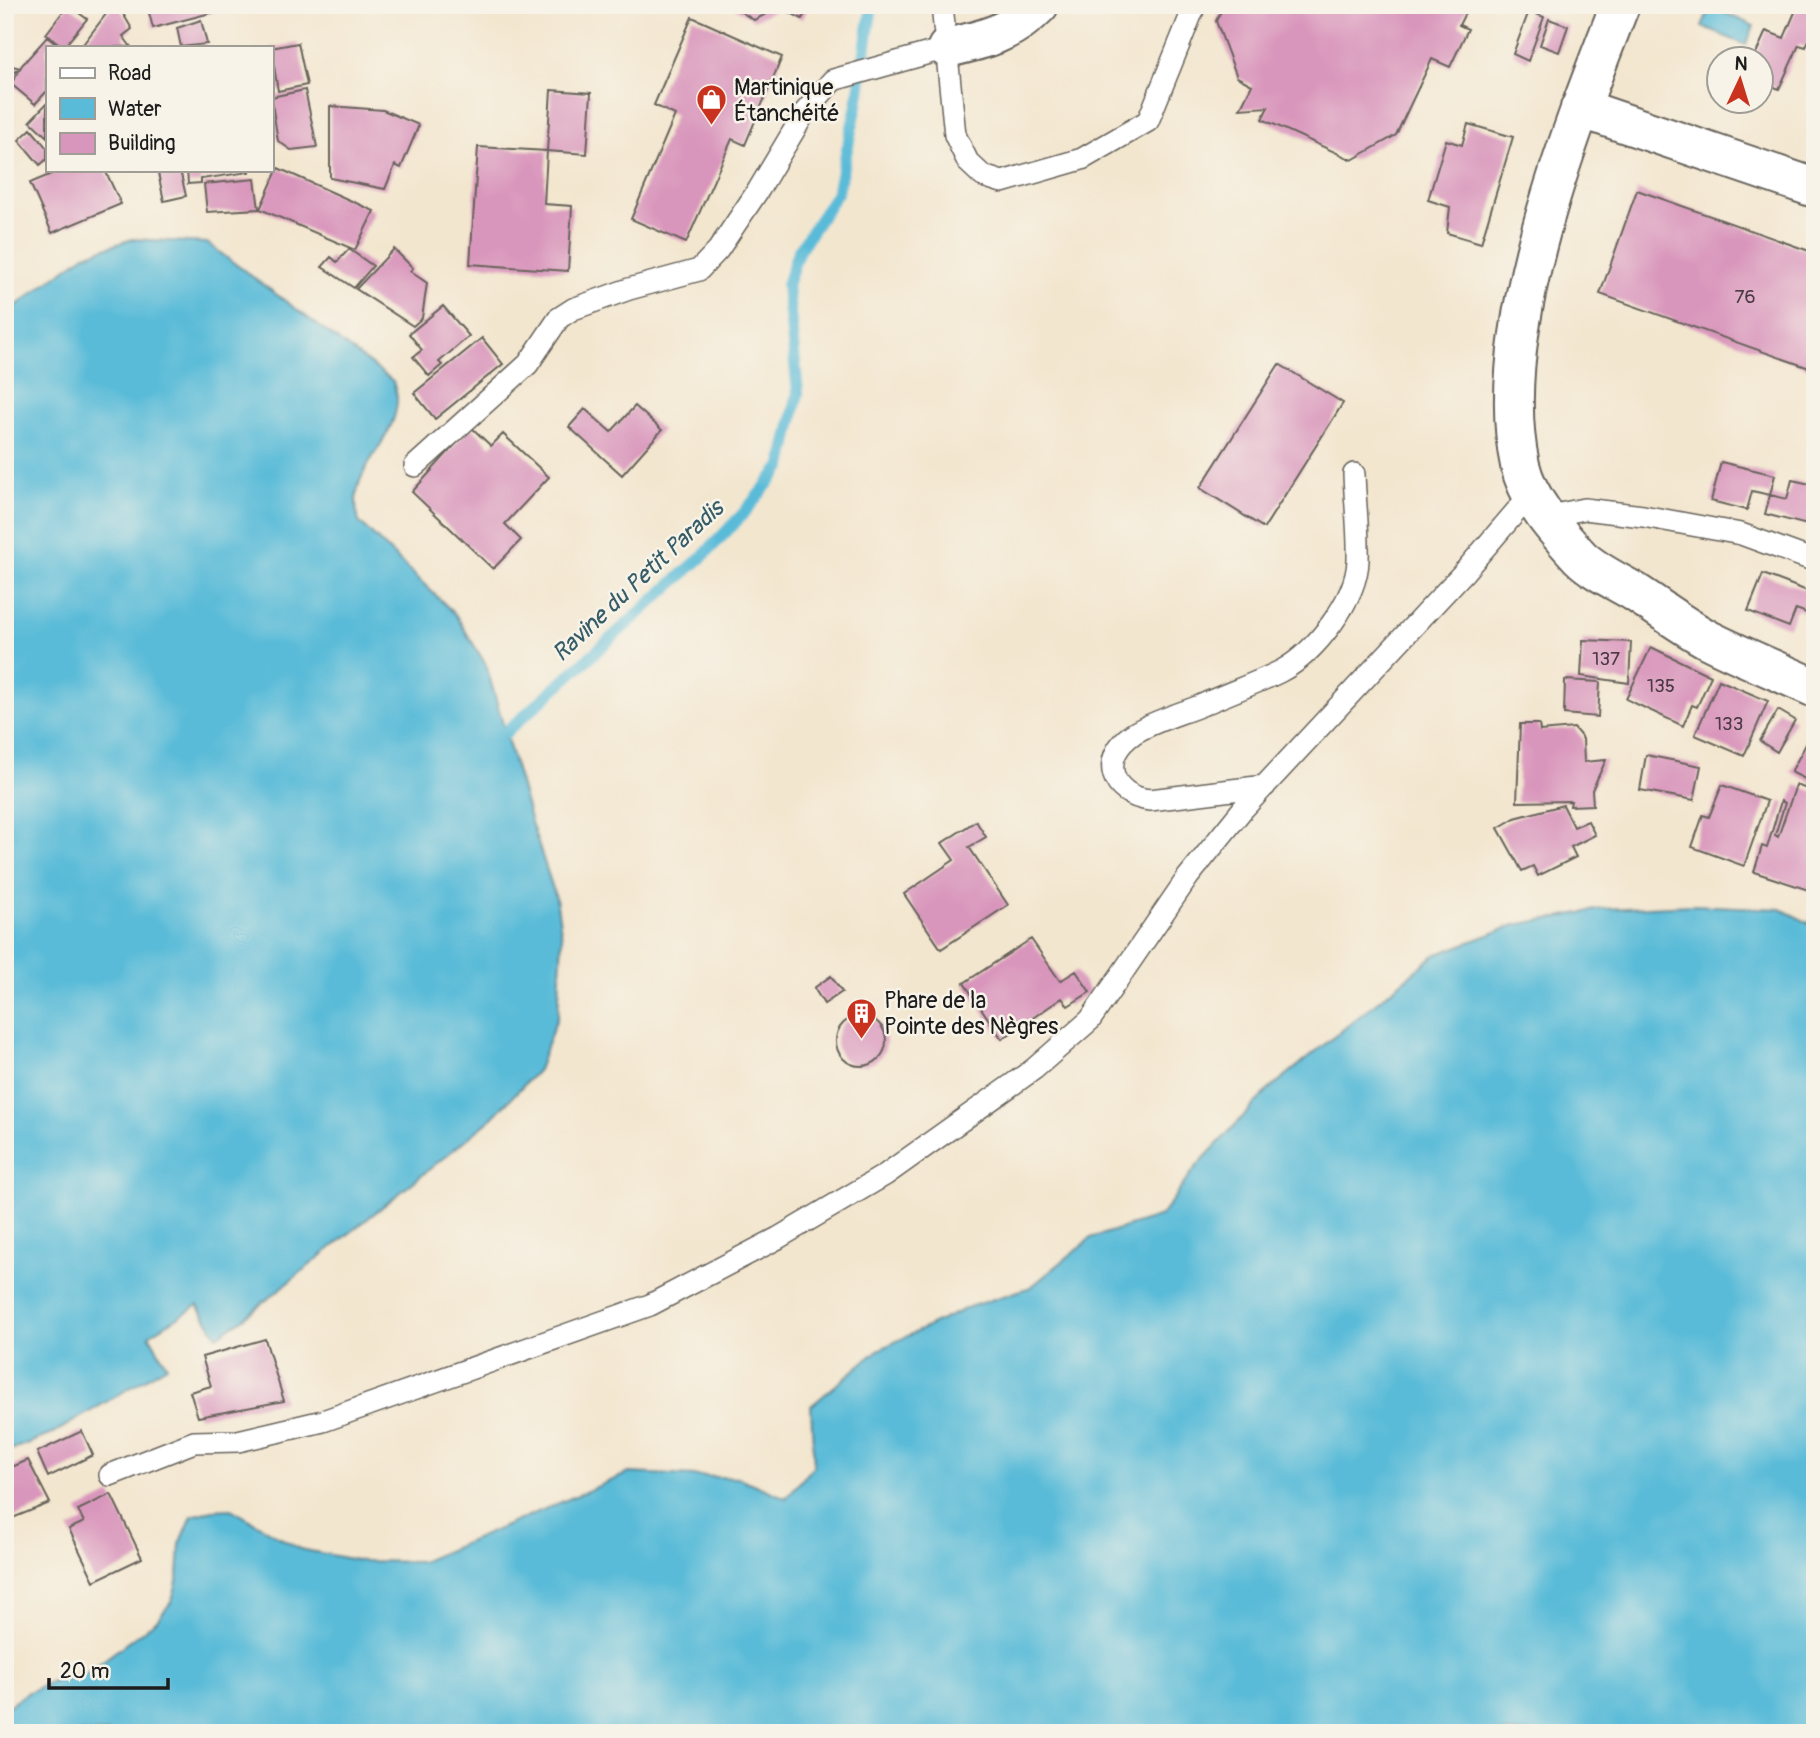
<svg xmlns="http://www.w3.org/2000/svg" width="1820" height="1738" viewBox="0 0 1820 1738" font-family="Pangolin,sans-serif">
	<rect width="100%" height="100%" fill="#f7f3e8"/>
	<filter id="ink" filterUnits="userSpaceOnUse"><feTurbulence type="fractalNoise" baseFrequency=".0143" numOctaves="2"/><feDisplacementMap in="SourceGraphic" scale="14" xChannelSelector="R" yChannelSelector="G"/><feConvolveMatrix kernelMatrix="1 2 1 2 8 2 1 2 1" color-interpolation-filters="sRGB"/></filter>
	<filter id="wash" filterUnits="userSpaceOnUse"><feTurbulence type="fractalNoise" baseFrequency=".00686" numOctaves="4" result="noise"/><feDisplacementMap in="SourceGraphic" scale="28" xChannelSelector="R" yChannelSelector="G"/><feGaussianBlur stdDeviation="1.57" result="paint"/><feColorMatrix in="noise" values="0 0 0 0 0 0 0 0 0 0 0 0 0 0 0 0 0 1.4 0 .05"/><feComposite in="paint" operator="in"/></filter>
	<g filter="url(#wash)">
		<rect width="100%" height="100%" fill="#f3e6cf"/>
		<path fill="#5abbd8" stroke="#3b6c7a" stroke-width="2" d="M1710,6l44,20 -8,19 -44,-18z
			M132,239l75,4 186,138c1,6 5,14 4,21 -3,45 -54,69 -38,120l96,92 31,51 45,157 25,76 6,40 -4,77 -20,55 -50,52 -244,196 -27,18 -19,-31 -49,30 18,31 -115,68 -47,18v-1138l80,-59z
			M1693,905l88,4 34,17v807h-1810v-24l18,-14 29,-14 32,-6 72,-54 16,-20 6,-24 2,-33 12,-28 20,-6 19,-1 69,40 61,12 60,1 208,-89 110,5 47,20 28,-32 -3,-60 67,-56 91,-43 62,-20 60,-49 70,-22 35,-49 71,-76 168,-136 80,-30 87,-16z"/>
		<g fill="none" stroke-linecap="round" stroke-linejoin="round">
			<path stroke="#5abbd8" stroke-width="12" d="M505,733l198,-177 40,-42 39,-48 16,-73 -11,-108 11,-33 39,-59 20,-88 15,-100"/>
		</g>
		<g id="blocks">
			<path fill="#d996bc" d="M68,5l19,14 -23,28 -18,-13z
				M113,5h5l14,24 -9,7 8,11h-50z
				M147,5h74l1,5 -69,18z
				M730,5h80l-8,14 -17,-9h-10l-21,10z
				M1224,5h245l-10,20 9,4 -18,38 -18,-8 -36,76 -44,25 -90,-41 6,-12 -28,2 12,-24 -15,-8 -21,-56z
				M1798,5h17v22l-9,20 -7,-2 -20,44 -14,-6 5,-13 -10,-4v-6h-7l13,-29 18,7z
				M1529,11l15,6 -16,44 -15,-7z
				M692,17l90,40 -37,88 -13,-6 -46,104 -55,-24 44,-104 -21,-10z
				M1549,19l19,7 -9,26 -19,-7z
				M201,20l6,24 -26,3 -4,-19z
				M47,37l13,10h-13v44l-12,13 -24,-20 11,-19z
				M298,43l9,42 -29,6 -7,-43z
				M5,64l15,4 -15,12z
				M305,90l12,57 -26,3 -13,-9 -7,-44z
				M551,90l40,3 -4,61 -40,-3z
				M47,103v34l-17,-16z
				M330,106l53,4 36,15 -18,43 -6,-3 -10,24 -55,-11z
				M1468,124l45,13 -32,106 -34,-10 3,-26 -22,-7 18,-60 16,5z
				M31,129l16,19v11l-7,6 -21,-25z
				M478,147l69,4 -3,53 28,2 -4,65 -98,-7z
				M278,168l96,43 -19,39 -95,-41z
				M61,170h44l16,34 -69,29 -22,-50z
				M170,170h10l6,26 -22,5 -6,-28z
				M187,170h62v2l-48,7v4l-13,1z
				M255,179l4,30 -52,3 -3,-28z
				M1637,190l178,63v117l-215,-76z
				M349,249l24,17 -19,22 -32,-21 9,-10 6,5z
				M394,249l19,19 -3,3 17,12 -5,35 -9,8 -57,-37z
				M443,306l26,30 -30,26 3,3 -13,11 -16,-19 9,-7 -13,-16z
				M482,338l21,26 -68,55 -21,-26z
				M1279,364l64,39 -79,125 -64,-40z
				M635,406l27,24 -40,45 -53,-48 16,-18 26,23z
				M471,427l20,19 12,-12 46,43 -44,47 16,16 -28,29 -81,-77z
				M1721,462l54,13 -5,20 17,4 5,-19 23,5v42l-50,-13 5,-19 -18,-4 -5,19 -36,-9z
				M1763,574l52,20v22l-19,-7 -7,18 -41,-16z
				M1583,640l48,2 -2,41 -48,-7z
				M1651,647l60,29 -14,31 -5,-2 -9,21 -57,-27z
				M1565,680l35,2 -2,35 -34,-3z
				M1719,680l49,21 -24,55 -49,-21z
				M1778,710l17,10 -18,32 -17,-11z
				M1520,724h19l1,7 34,-3 9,11 1,23 22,-2 -14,30 1,15 -23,1 1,-5 -54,1z
				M1813,731l2,1v52l-24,-12z
				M1646,755l55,11 -7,34 -54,-10z
				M1722,785l45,16 -23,65 -52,-19 11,-32 6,2z
				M1796,785l19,7v100l-61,-20 8,-26 5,2 14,-47 4,2 -10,32 3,2z
				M1563,805l11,22 14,-6 7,14 -24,12 5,10 -38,19 -5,-10 -11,5 -24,-43 17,-10z
				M976,821l10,16 -17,10 39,58 -67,44 -37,-55 50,-34 -12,-17z
				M1031,939l29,42 16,-10 14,21 -22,14 -6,-8 -60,41 -38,-56z
				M831,976l11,16 -18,12 -10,-16z
				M836 1041a25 25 0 1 1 50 0a25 25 0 1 1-50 0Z
				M265,1339l19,62 -86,16 -8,-25 21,-6 -9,-29z
				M82,1431l11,24 -45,22 -11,-25z
				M28,1460l22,43 -45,18v-51z
				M111,1494l31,64 -48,23 -25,-52 15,-7 -6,-12z"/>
		</g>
	</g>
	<g filter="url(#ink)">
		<use href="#blocks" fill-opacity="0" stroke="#67635b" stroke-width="2"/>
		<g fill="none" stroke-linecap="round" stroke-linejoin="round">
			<defs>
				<path id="lane" d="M942,5l13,130 13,27 15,14 19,6 80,-23 66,-38 47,-116
					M415,466l113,-102 31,-46 14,-9 56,-20 70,-19 19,-20 41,-61 46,-77 28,-32 114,-32
					M1546,517l38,-8 59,7 98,18 74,27
					M1265,786l-115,14c-39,-4 -52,-42 -17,-66 20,-13 47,-20 69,-29 26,-12 53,-21 79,-34 34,-18 76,-72 77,-111 1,-28 -3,-58 -4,-86
					M110,1475l84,-33 44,-1 85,-20 327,-116 128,-67 107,-63 149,-106 56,-49 98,-143 54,-67 223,-239 66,-77"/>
				<path id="street" d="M1620,5c-49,125 -129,326 -100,460 8,35 36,66 60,92 14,14 36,24 53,34 25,16 50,35 76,49 34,17 71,32 106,48
					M947,48c36,-8 65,-15 92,-43
					M1580,108l235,80"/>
			</defs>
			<use href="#lane" stroke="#67635b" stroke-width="24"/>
			<use href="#street" stroke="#67635b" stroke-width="42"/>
			<use href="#lane" stroke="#fff" stroke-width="21"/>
			<use href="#street" stroke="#fff" stroke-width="38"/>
		</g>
	</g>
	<defs>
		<symbol id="shop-pin" viewBox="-11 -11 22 30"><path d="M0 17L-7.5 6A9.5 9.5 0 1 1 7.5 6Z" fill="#c8321e" stroke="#f7f3e8"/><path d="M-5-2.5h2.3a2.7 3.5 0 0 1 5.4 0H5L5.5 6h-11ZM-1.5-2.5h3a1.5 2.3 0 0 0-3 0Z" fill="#fff"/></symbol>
		<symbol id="building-pin" viewBox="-11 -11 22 30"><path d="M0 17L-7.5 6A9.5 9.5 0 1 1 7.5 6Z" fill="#c8321e" stroke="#f7f3e8"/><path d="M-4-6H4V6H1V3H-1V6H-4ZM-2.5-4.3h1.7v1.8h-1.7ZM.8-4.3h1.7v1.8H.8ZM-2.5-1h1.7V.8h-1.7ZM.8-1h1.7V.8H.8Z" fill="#fff"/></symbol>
	</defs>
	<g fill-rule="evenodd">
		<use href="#shop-pin" x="694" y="82" width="35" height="47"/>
		<use href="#building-pin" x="844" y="996" width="35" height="47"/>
	</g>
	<g text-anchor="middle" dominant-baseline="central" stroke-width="5" stroke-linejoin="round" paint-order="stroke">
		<g font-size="19" fill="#4b3a44">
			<text x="1745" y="297">76</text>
			<text x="1606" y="659">137</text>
			<text x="1661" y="686">135</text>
			<text x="1729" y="724">133</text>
		</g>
		<g font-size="23" fill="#1c1c1c" stroke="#f7f3e8" text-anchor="start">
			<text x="734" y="87">Martinique<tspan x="734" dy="26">Étanchéité</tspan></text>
			<text x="884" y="1000">Phare de la<tspan x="884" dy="26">Pointe des Nègres</tspan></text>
		</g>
		<g font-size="24" font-style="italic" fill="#355c67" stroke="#f7f3e8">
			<text transform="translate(638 581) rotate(-43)">Ravine du Petit Paradis</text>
		</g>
	</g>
	<rect width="1820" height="1738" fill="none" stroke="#f7f3e8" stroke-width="28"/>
	<rect x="46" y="46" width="228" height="126" fill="#f7f3e8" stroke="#9f9d96" stroke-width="2"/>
	<rect x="60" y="68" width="35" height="10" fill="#ffffff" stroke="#9f9d96" stroke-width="2"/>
	<text x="108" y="80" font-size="21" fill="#1c1c1c">Road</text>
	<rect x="60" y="98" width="35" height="21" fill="#5abbd8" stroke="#9f9d96" stroke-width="2"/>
	<text x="108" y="116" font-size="21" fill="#1c1c1c">Water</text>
	<rect x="60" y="133" width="35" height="21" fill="#d996bc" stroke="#9f9d96" stroke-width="2"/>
	<text x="108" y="150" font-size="21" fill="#1c1c1c">Building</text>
	<g transform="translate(1740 80) rotate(4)"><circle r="33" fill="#f7f3e8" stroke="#9f9d96" stroke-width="2"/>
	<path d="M0-5L12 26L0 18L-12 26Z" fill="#c8321e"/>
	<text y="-10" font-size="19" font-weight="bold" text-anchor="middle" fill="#1c1c1c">N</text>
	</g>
	<path d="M49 1678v10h119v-10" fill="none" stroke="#1c1c1c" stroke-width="3.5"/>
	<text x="60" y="1678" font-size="21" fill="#1c1c1c" stroke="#f7f3e8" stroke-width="5" paint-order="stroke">20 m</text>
</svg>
